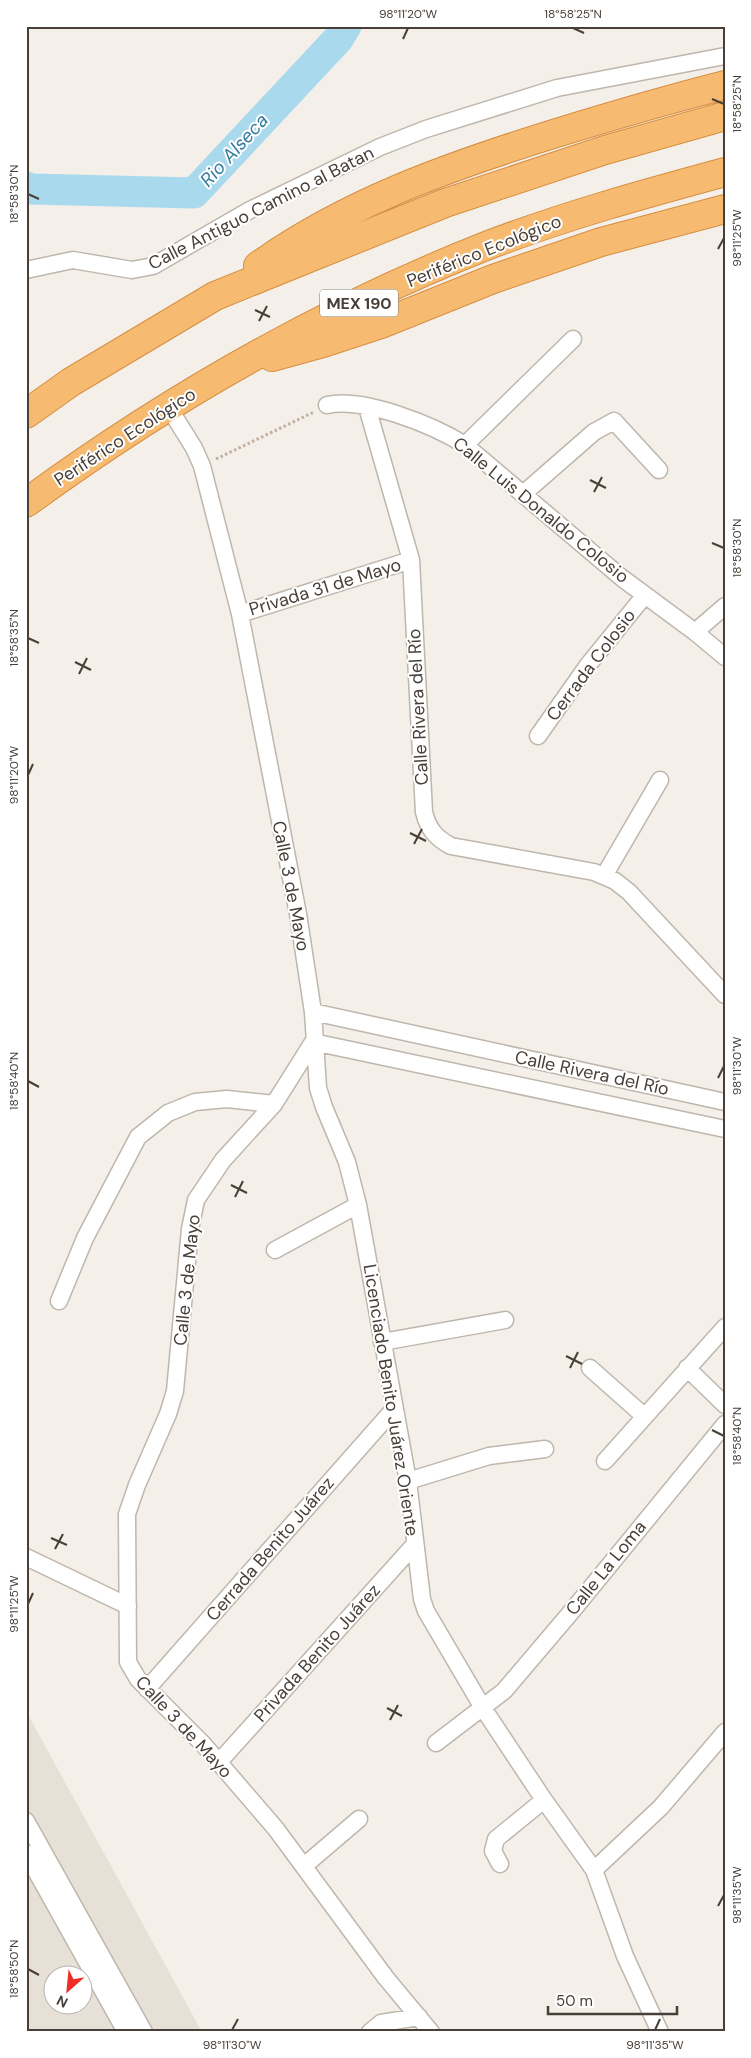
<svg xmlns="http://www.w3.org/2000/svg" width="751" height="2058" viewBox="0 0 751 2058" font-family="'DM Sans',sans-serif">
	<rect width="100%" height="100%" fill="#f4efe9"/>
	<path fill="#e7e0d7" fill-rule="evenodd" d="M26,1711l176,321h-176zM52,1976h30v30h-30z"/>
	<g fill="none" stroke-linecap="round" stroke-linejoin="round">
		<path stroke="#a9d9ed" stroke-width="31" d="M26,187l6,2 162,4 144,-154 8,-13"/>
		<defs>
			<path id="street" d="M26,270l47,-10 59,10 21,-4 97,-56 130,-63 46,-18 131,-41 168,-32
				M327,405c37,-8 106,20 138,40l157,133 73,54 30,25
				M367,407l44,153 13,252c4,17 12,26 27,34l143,26 21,9 14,11 96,103
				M169,408l25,40 8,18 38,148 58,300 15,98 5,76 6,19 23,55 11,43 50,276 14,118 4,12 57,97 61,92 50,70 31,86 35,76
				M465,445l108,-106
				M523,494l71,-62 20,-11 45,49
				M240,614l171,-54
				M695,632l30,-26
				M538,736l50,-71 57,-70
				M604,876l56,-96
				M313,1012l412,90
				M313,1042l-39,62 -51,56 -27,40 -6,29 -15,162 -7,23 -31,71 -10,29 1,148 10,17 65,65 73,85 110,149 45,54
				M313,1042l412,87
				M275,1250l83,-45
				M59,1301l26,-63 53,-101 30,-24 27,-11 32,-3 47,5
				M382,1342l123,-22
				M590,1368l54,48
				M687,1368l38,37
				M605,1461l120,-134
				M408,1481l81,-25 56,-7
				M26,1557l102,49
				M147,1689l247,-280
				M436,1743l68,-52 68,-80 153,-187
				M219,1762l196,-218
				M26,1821l118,211
				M26,1853l100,179
				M500,1864l-7,-13 3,-12 48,-39
				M304,1866l55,-47
				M594,1870l67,-63 64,-75
				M370,2032l11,-9 38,-6"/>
			<path id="highway" d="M258,266c88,-63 190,-99 292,-131 58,-18 116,-35 175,-50
				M272,357l51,-14 58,-19 112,-45 108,-37 124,-33
				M26,414l45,-32 144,-86 230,-93 160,-53 120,-34
				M26,503c142,-104 296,-192 460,-257 78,-30 158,-52 239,-74"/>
		</defs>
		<use href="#street" stroke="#bfb6ac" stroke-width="19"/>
		<use href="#highway" stroke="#d68e41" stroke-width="30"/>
		<path stroke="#c0b09e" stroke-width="3" stroke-dasharray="2.5 2.5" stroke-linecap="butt" d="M216,459l98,-47"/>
		<use href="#street" stroke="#fff" stroke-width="16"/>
		<use href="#highway" stroke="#f6bb71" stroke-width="28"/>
	</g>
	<path fill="none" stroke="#473f38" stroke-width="2" d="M573,28l11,5M403,39l5,-11M712,99l12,5M28,194l11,5M718,249l6,-11M255,310l15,7M259,321l8,-15M590,480l16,8M594,492l8,-15M712,543l12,5M28,638l11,5M75,662l16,8M79,674l8,-16M28,775l5,-11M410,833l16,8M414,844l8,-15M718,1078l6,-12M28,1081l11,6M231,1185l16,8M235,1197l8,-16M566,1356l16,8M570,1368l8,-16M712,1430l12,6M51,1538l16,7M55,1549l8,-15M28,1604l5,-11M387,1708l15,8M390,1720l8,-15M718,1906l6,-11M28,1969l11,6M232,2030l6,-11M655,2030l5,-11"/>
	<g text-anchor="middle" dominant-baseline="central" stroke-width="4" stroke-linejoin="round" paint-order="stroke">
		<rect fill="#fff" stroke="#7e7974" stroke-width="1" x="320" y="289.5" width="78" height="27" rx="4"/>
		<g font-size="16" font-weight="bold" fill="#473f38">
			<text x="359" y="303">MEX 190</text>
		</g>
		<g font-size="18" fill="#473f38" stroke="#fff">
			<text transform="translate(261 208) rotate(-27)">Calle Antiguo Camino al Batan</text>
			<text transform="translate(484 251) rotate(-22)">Periférico Ecológico</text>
			<text transform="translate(125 437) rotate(-33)">Periférico Ecológico</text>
			<text transform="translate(541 510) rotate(39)">Calle Luis Donaldo Colosio</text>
			<text transform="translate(325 587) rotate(-17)">Privada 31 de Mayo</text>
			<text transform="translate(591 665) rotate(-53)">Cerrada Colosio</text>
			<text transform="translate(418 707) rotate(-93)">Calle Rivera del Río</text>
			<text transform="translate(291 886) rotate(79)">Calle 3 de Mayo</text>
			<text transform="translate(592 1073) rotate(12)">Calle Rivera del Río</text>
			<text transform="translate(187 1280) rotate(-84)">Calle 3 de Mayo</text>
			<text transform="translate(391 1400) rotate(81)">Licenciado Benito Juárez Oriente</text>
			<text transform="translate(270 1549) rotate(-49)">Cerrada Benito Juárez</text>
			<text transform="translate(606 1568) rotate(-51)">Calle La Loma</text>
			<text transform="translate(317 1653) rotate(-48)">Privada Benito Juárez</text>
			<text transform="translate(184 1727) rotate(47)">Calle 3 de Mayo</text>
		</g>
		<g font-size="19" font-style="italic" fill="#327d9e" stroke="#fff">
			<text transform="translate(234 150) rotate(-48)">Rio Alseca</text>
		</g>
	</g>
	<rect width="751" height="2058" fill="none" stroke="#ffffff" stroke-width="55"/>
	<g transform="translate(68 1990) rotate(207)"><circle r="24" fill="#ffffff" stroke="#b5b2af"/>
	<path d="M0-4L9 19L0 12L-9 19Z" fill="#ef2c25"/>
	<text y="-8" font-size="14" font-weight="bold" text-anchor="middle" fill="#473f38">N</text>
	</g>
	<path d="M548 2006v8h129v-8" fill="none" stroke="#473f38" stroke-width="2.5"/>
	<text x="556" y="2006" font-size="15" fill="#473f38" stroke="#ffffff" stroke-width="4" paint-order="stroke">50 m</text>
	<rect x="28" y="28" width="696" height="2002" fill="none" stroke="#473f38" stroke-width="2"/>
	<g font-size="12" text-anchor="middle" fill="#473f38">
		<text x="408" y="18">98°11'20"W</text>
		<text x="573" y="18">18°58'25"N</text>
		<text transform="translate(737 104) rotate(-90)" y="4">18°58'25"N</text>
		<text transform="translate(14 194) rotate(-90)" y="4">18°58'30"N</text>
		<text transform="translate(737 238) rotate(-90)" y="4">98°11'25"W</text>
		<text transform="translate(737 548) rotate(-90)" y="4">18°58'30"N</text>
		<text transform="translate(14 638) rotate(-90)" y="4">18°58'35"N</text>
		<text transform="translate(14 775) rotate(-90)" y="4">98°11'20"W</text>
		<text transform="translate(737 1066) rotate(-90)" y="4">98°11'30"W</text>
		<text transform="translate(14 1081) rotate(-90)" y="4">18°58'40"N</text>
		<text transform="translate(737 1436) rotate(-90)" y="4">18°58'40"N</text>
		<text transform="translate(14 1604) rotate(-90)" y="4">98°11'25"W</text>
		<text transform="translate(737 1895) rotate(-90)" y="4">98°11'35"W</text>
		<text transform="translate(14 1969) rotate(-90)" y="4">18°58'50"N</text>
		<text x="232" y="2049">98°11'30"W</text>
		<text x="655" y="2049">98°11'35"W</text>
	</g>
</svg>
